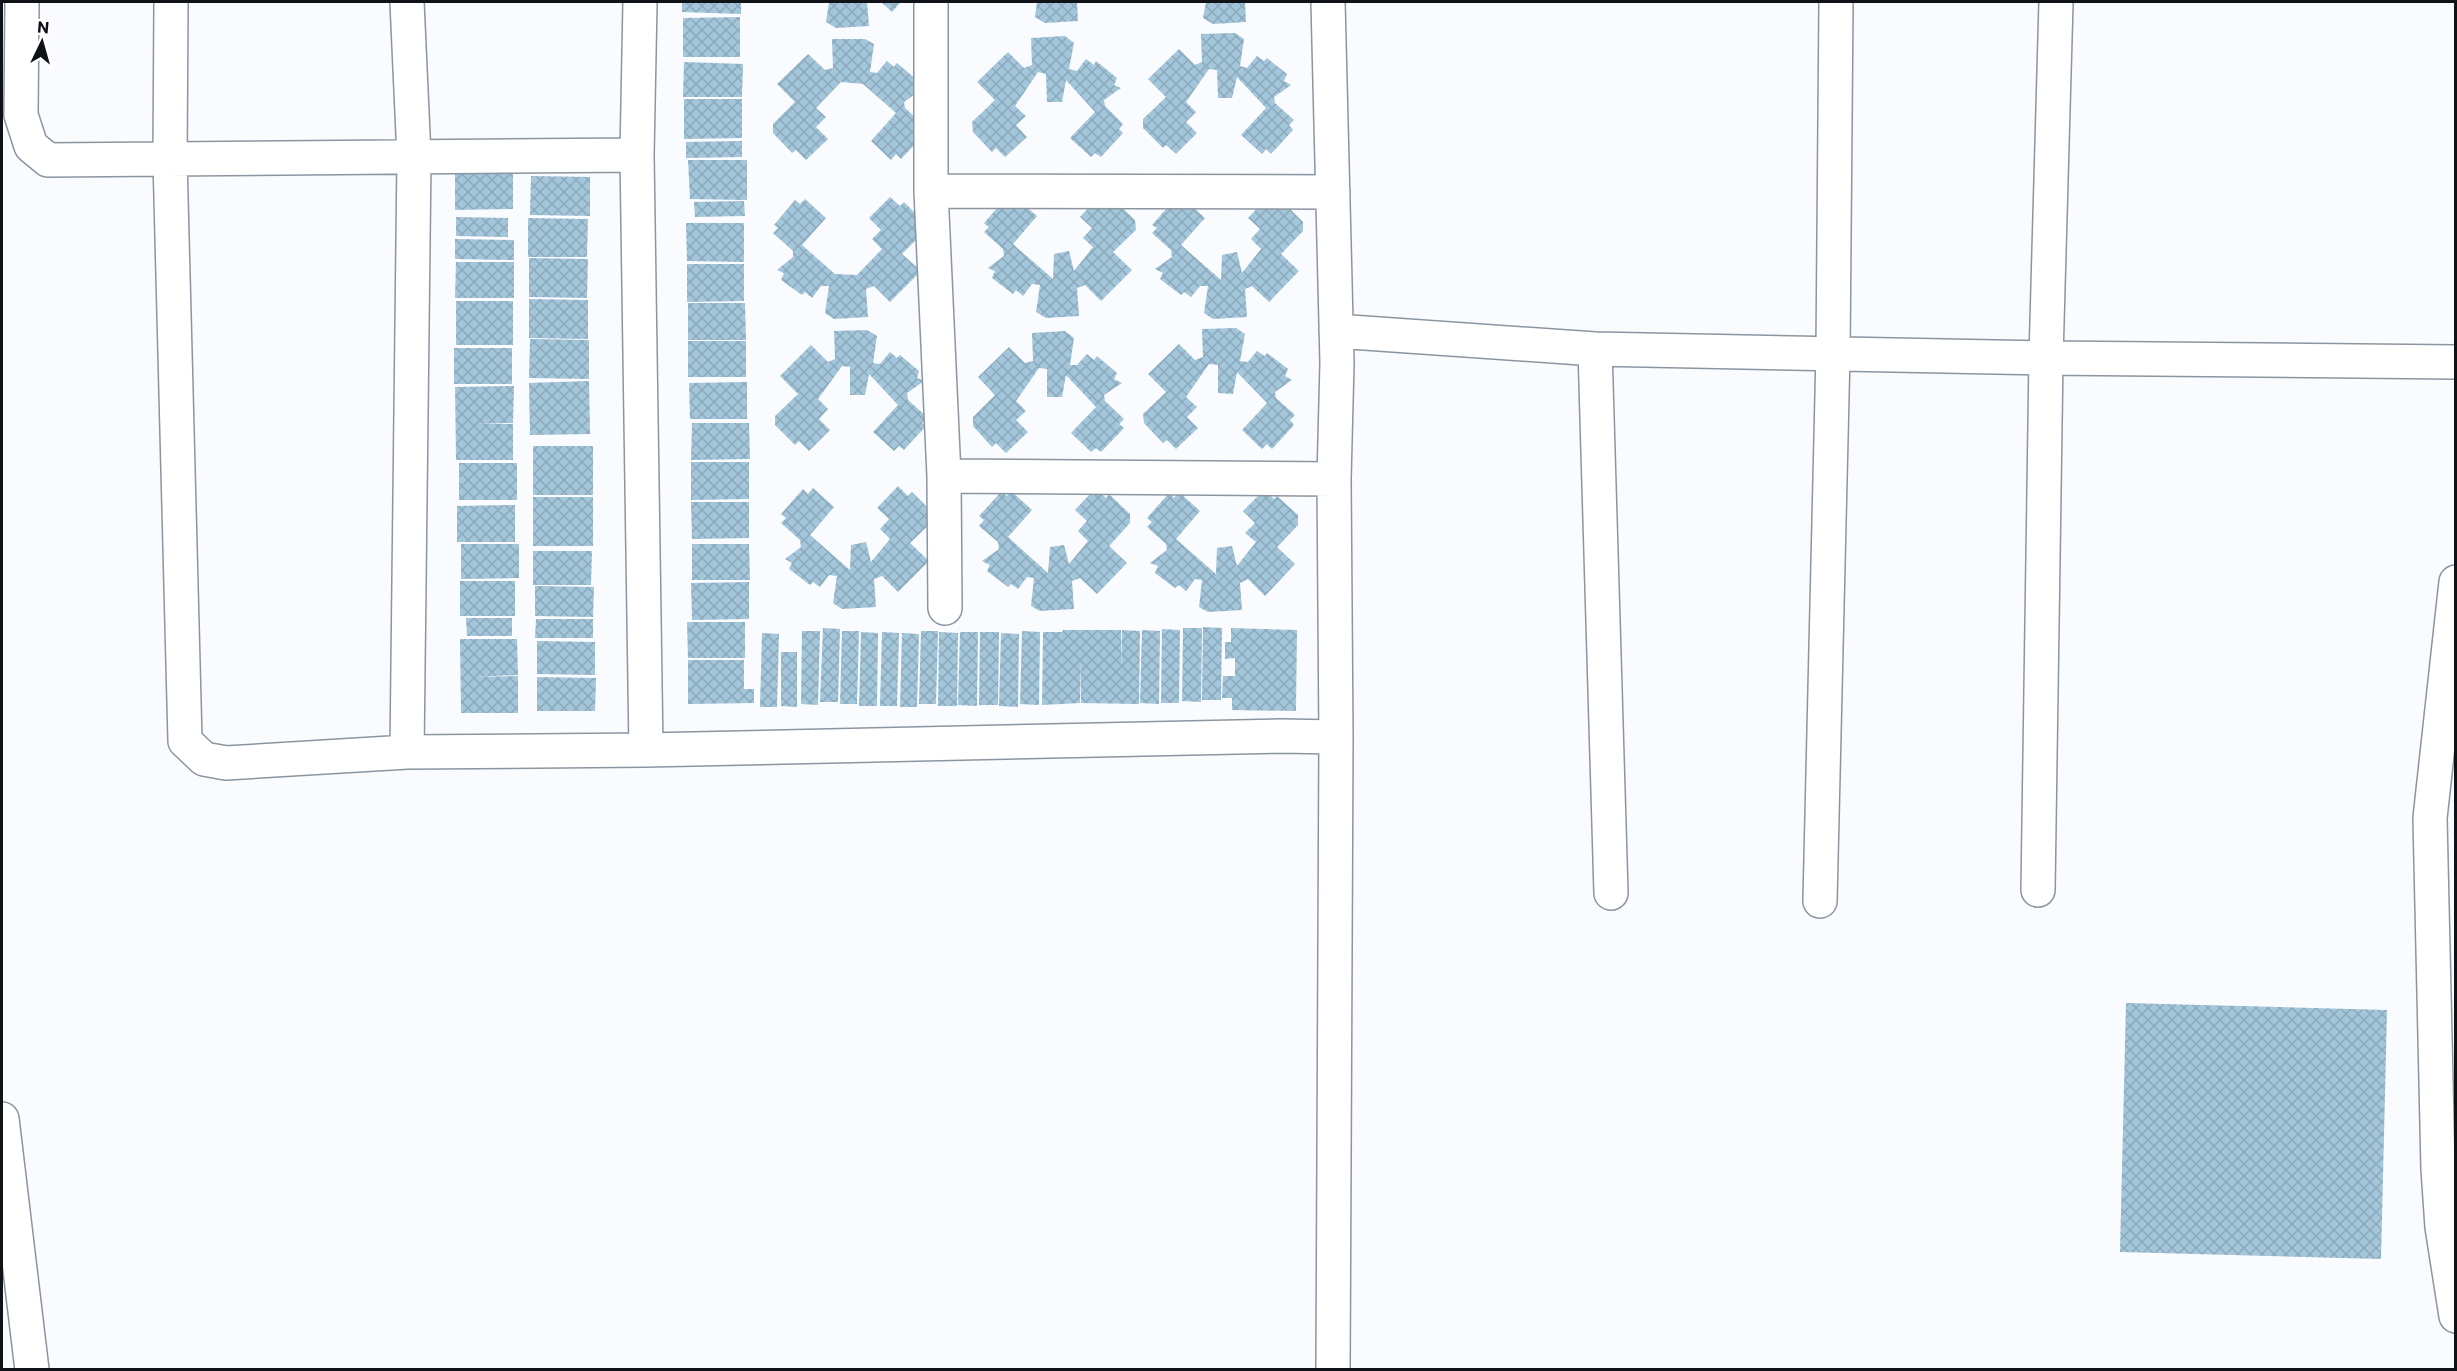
<svg xmlns="http://www.w3.org/2000/svg" width="2457" height="1371" viewBox="0 0 2457 1371" font-family="Commissioner,sans-serif">
	<defs>
		<pattern id="building-cross-hatch" width="8" height="8" patternUnits="userSpaceOnUse" patternTransform="scale(1.5)"><rect width="8" height="8" fill="#a3c6da"/><path d="M0 0l8 8M0 8l8-8" fill="none" stroke="#8ba9ba"/></pattern>
	</defs>
	<rect width="100%" height="100%" fill="#f9fbfe"/>
	<path fill="url(#building-cross-hatch)" d="M682,2h59v12l-59,-2z
		M829,2h38l2,24 -33,2 -10,-6z
		M881,2h20l-9,10z
		M1037,2h40l1,19 -33,2 -10,-6z
		M1206,2h39l1,20 -33,2 -10,-6z
		M740,17v40h-57v-39z
		M1235,33l9,6 -4,27 7,2 10,-12 7,5 3,-3 20,16 -3,7 7,4 -17,12 1,6 19,17 -5,5 4,5 -22,24 -5,-5 -4,5 -21,-19 25,-27 -29,-31 -5,21h-14l-1,-28 -8,-1 -23,33 10,10 -10,10 11,11 -21,21 -10,-9 -3,3 -20,-20v-9l23,-22 -18,-18 31,-30 16,16 7,-3 -1,-28z
		M1065,36l9,7 -5,26 8,2 9,-12 8,6 2,-4 21,17 -3,7 7,3 -17,12 1,6 18,18 -4,5 4,4 -22,24 -6,-4 -4,4 -21,-19 25,-26 -29,-32 -4,22h-15l-1,-28 -8,-2 -23,34 11,10 -10,9 11,12 -22,20 -9,-9 -4,4 -19,-20 -1,-10 23,-22 -18,-18 31,-30 16,16 8,-3 -1,-27z
		M832,39h33l9,5 -4,28 7,1 10,-12 7,6 3,-4 20,17 -3,6 8,3 -18,13 1,6 19,17v10l-23,24 -5,-5 -5,6 -20,-19 25,-28 -33,-29 -22,-2 -25,26 10,9 -10,10 12,12 -22,21 -10,-10 -4,3 -19,-20v-9l22,-22 -18,-18 31,-30 17,16 8,-2z
		M684,62l59,2 -1,33h-59z
		M684,99h58v39l-58,1z
		M742,141v16l-56,1v-16z
		M688,160h59v40l-57,-1z
		M455,174h58v35l-58,1z
		M531,176l59,1v39l-60,-1z
		M1101,195l14,6 20,19 1,10 -23,22 19,18 -31,31 -16,-16 -8,3 2,28 -33,2 -10,-6 4,-27 -8,-1 -9,12 -7,-6 -3,4 -21,-16 3,-7 -7,-3 16,-12 -1,-7 -19,-17 5,-5 -5,-4 22,-25h10l21,18 -24,28 40,35 1,-25 15,-3 5,20 19,-24 -10,-9 9,-10 -12,-11z
		M1269,196l14,6 20,20v9l-22,23 18,17 -30,31 -17,-16 -7,3 2,28 -34,2 -9,-6 4,-27h-8l-9,11 -7,-5 -3,3 -21,-16 3,-6 -8,-4 17,-12 -1,-7 -19,-17 5,-5 -5,-3 22,-25 10,-1 21,19 -24,27 40,35 1,-25 15,-3 5,21 19,-24 -10,-10 9,-10 -12,-11z
		M890,197l10,9 4,-4 20,20 1,9 -23,23 19,17 -31,31 -16,-16 -8,3 2,28 -34,2 -9,-6 4,-27h-8l-9,12 -7,-6 -3,3 -21,-15 3,-7 -7,-3 16,-13v-6l-20,-18 5,-5 -4,-3 21,-25 5,4 5,-5 21,19 -24,27 33,29 22,1 25,-26 -10,-10 9,-9 -12,-12z
		M744,201l1,15 -50,1 -1,-15z
		M456,217l52,1v19l-52,-1z
		M528,218l60,1 -1,38h-59z
		M686,223h58v39l-57,-1z
		M455,239l59,1v20l-59,-1z
		M529,258l59,1 -1,39 -58,-1z
		M456,262h58v36h-59z
		M687,264h57v37l-57,1z
		M529,299l59,1v39l-59,-1z
		M456,301h57v44h-57z
		M688,303h57l1,37h-58z
		M1236,328l9,6 -5,27 8,1 9,-11 8,5 2,-3 21,16 -3,7 7,4 -17,12 1,6 19,17 -5,5 4,5 -22,24 -5,-5 -5,5 -20,-19 25,-27 -30,-31 -4,22 -15,-1v-28l-9,-1 -23,33 11,10 -10,10 11,11 -22,21 -9,-9 -4,3 -19,-20 -1,-9 23,-22 -18,-18 31,-30 16,16 8,-3 -1,-28z
		M867,330l10,6 -4,27 7,1 10,-12 7,6 3,-3 19,16 -2,7 7,3 -17,12 1,7 19,17 -5,6 4,3 -22,24 -5,-4 -5,5 -21,-19 25,-27 -29,-31 -4,21h-15v-28l-8,-1 -24,33 10,10 -9,10 11,11 -21,21 -10,-10 -4,4 -20,-20v-9l23,-22 -18,-18 31,-31 17,17 7,-3 -1,-28z
		M1065,331l9,7 -4,27h7l10,-11 7,6 3,-4 20,17 -3,6 8,4 -18,12 1,6 19,18 -5,5 5,4 -23,24 -5,-4 -5,4 -20,-19 25,-26 -30,-32 -4,22h-15v-28l-8,-1 -23,33 10,10 -10,9 12,12 -22,21 -10,-10 -4,4 -19,-21v-9l22,-22 -17,-18 31,-30 16,16 8,-2 -1,-28z
		M530,339l59,1v39l-60,-1z
		M688,341h58v36h-58z
		M454,348h58v36h-58z
		M589,381l1,53 -60,1 -1,-52z
		M747,382v37h-57l-1,-36z
		M514,386l-1,37h-37l37,1v36h-57l-1,-73z
		M692,423h57l1,36 -59,1z
		M533,446h60v49h-60z
		M691,462h58v37l-58,1z
		M459,463h58v37h-58z
		M898,486l10,10 4,-4 20,20 1,9 -23,22 19,18 -31,31 -16,-16 -8,3 2,28 -34,2 -9,-6 4,-27 -8,-1 -9,12 -7,-5 -3,3 -21,-16 3,-6 -7,-4 16,-12 -1,-7 -19,-17 5,-5 -5,-4 22,-25 5,5 5,-6 21,19 -24,28 40,35 1,-25 15,-3 5,20 19,-23 -10,-10 9,-10 -12,-11z
		M1096,488l10,10 3,-4 21,20v9l-21,23 18,17 -30,31 -17,-16 -8,3 2,28 -34,2 -9,-5 3,-28 -7,-1 -9,12 -7,-5 -3,3 -21,-16 3,-6 -8,-4 17,-12 -1,-7 -19,-16 5,-6 -5,-4 22,-24 6,4 4,-5 21,19 -24,27 40,36 2,-26 14,-2 5,19 19,-23 -10,-10 9,-10 -12,-11z
		M1264,490l10,9 3,-3 21,19v10l-21,22 18,17 -30,32 -17,-17 -8,4 2,27 -34,2 -9,-5 3,-27 -7,-1 -9,12 -7,-6 -4,3 -20,-15 3,-7 -8,-3 17,-13 -1,-6 -19,-17 5,-5 -5,-4 22,-25 5,5 5,-6 21,19 -24,28 40,35 1,-26 15,-2 5,20 19,-24 -11,-9 10,-10 -12,-12z
		M533,497h60v49h-60z
		M691,502h58v36l-57,1z
		M515,505v37h-58v-36z
		M461,544h58v34l-58,1z
		M692,544h57l1,36h-58z
		M533,551h59l-1,34h-58z
		M460,581h55v35h-55z
		M749,582v37l-57,1 -1,-37z
		M535,586l59,1 -1,30 -58,-1z
		M466,618h46v18h-45z
		M536,619h57v19h-58z
		M687,622h58v36h-57z
		M1203,627l19,1 -1,72h-19z
		M823,628l17,1 -2,73h-18z
		M1183,628h19l-1,74 -19,-1z
		M1231,628l66,2 -1,81 -64,-1v-12h-10l1,-22h12v-18l-10,1v-17h6z
		M1162,629l18,1 -1,73h-18z
		M1063,630h58v39l1,-39 18,1 -1,73 -58,-1v-44l-1,44 -38,2 1,-73h19z
		M1142,630l18,1 -1,73 -19,-1z
		M802,631h18l-2,74 -17,-1z
		M842,631h17l-2,73h-17z
		M921,631h17l-2,73h-17z
		M1022,631l18,1 -1,73 -19,-1z
		M861,632l17,1 -1,73h-18z
		M882,632l17,1 -2,73h-17z
		M939,632l19,1 -1,73h-19z
		M960,632h18l-1,74 -19,-1z
		M980,632h19l-1,73h-19z
		M762,633l17,1 -2,73h-17z
		M902,633l17,1 -2,73h-17z
		M1001,633l18,1 -1,73 -19,-1z
		M460,639h57l1,36 -45,2 45,-1v37h-57z
		M537,641l58,1v33l-58,-1z
		M781,652h16v55l-16,-1z
		M688,660h56v29h10v14l-66,1z
		M537,677l59,1 -1,33h-58z
		M2126,1003l261,7 -6,249 -261,-7z"/>
	<g fill="none" stroke-linecap="round" stroke-linejoin="round">
		<defs>
			<path id="minor" d="M22,2l-1,113 10,31 17,14 589,-5
				M171,2l-1,157 15,582 19,18 22,4 181,-11 239,-2 635,-14 55,1
				M640,2l-3,153 9,595
				M931,2v189l13,285 1,132
				M1328,2l9,361 -3,116 2,258 -3,633
				M2056,2l-10,356 410,4
				M931,191l402,1
				M1336,331l259,18 451,9 -8,532
				M1595,349l16,544
				M944,476l390,3
				M2456,582l-26,236 8,351 4,58 14,89
				M407,752l7,-595 -7,-155
				M1820,901l13,-548 3,-351
				M2,1119l30,251"/>
		</defs>
		<use href="#minor" stroke="#8b95a0" stroke-width="36"/>
		<use href="#minor" stroke="#fff" stroke-width="33"/>
	</g>
	<rect width="2457" height="1371" fill="none" stroke="#0f1216" stroke-width="6"/>
	<g transform="translate(42 42) rotate(5)" stroke="#ffffff" stroke-width="4.5" paint-order="stroke">
	<path d="M0-4.5L10 22L0 15L-10 22Z" fill="#0f1216"/>
	<text y="-9" font-size="16" font-weight="bold" text-anchor="middle" fill="#0f1216">N</text>
	</g>
</svg>
